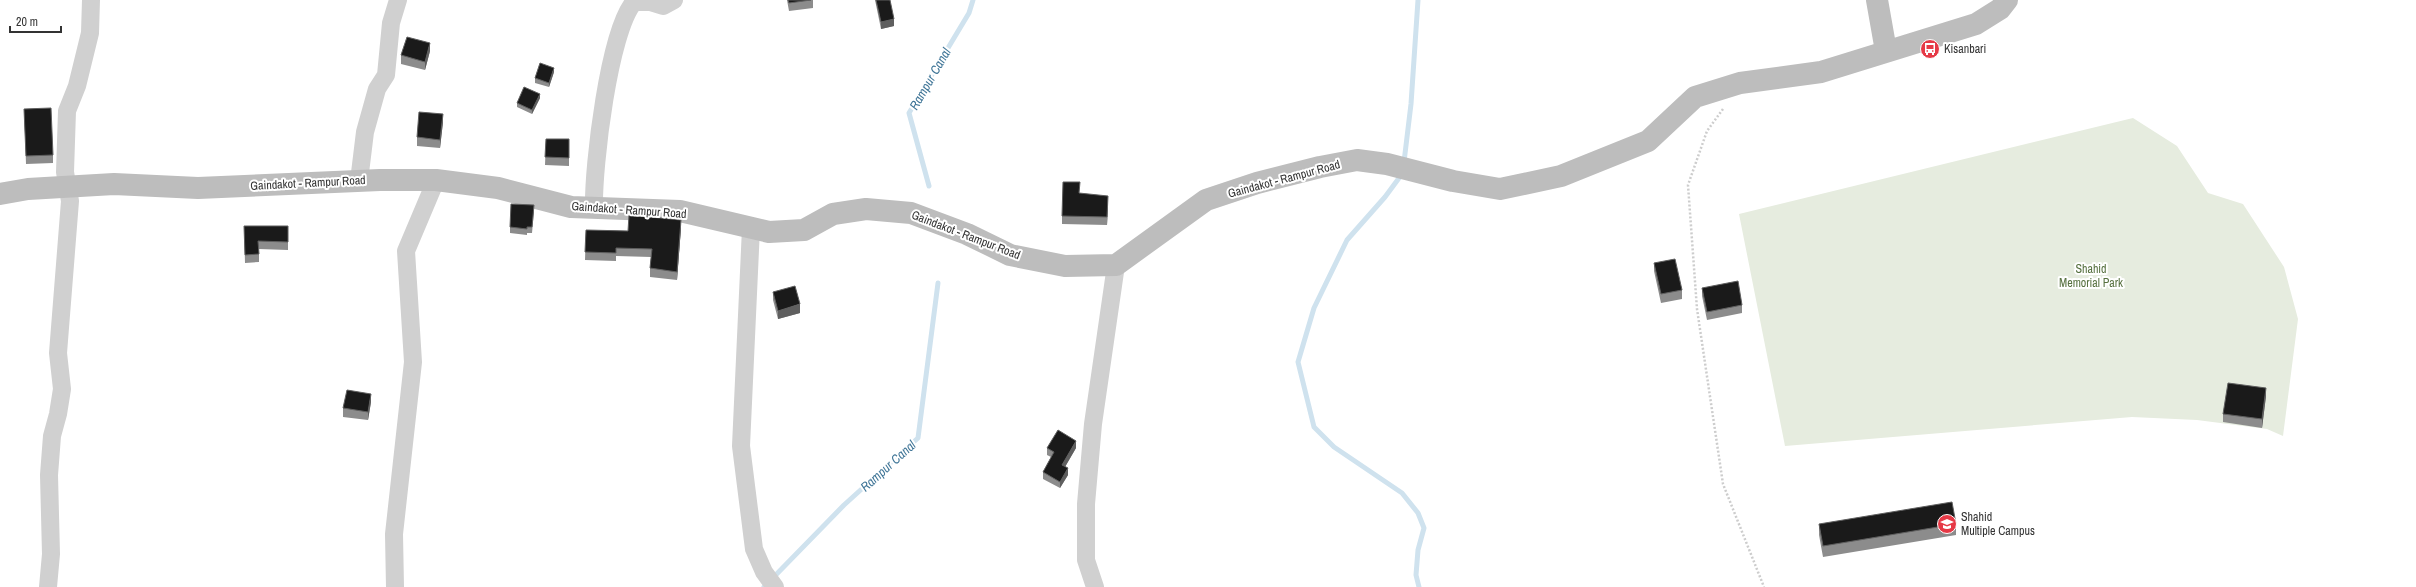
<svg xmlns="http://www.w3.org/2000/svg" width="2416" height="587" viewBox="0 0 2416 587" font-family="'Archivo Narrow',sans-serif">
	<rect width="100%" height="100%" fill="#fff"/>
	<path fill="#e6ecdf" d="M2133,118l44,28 31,47 35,11 41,63 14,52 -15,117 -16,-7 -70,-9 -65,-3 -347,29 -46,-232z"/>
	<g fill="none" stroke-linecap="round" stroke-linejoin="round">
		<path stroke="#cfe2ee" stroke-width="5" d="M1404,162l7,-58 7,-104
			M1402,174l-17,23 -38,43 -33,68 -16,54 16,65 20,20 68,46 16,20 6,15 -6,22 -2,25 3,12
			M929,186l-20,-73 60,-100 4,-13
			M764,587l80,-82 74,-67 20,-155"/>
		<path stroke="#cdcdcd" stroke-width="2.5" stroke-dasharray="2 2" stroke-linecap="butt" d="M1723,109l-16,22 -19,54 9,124 26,175 41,103"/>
		<path stroke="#d0d0d0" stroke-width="18" d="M359,181l6,-49 12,-43 9,-14 5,-52 7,-23
			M594,208c-1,-42 15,-177 40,-206h16l13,4 11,-6
			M751,228l-10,218 13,103 10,23 11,15
			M48,587l3,-33 -2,-79 3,-39 6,-22 4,-25 -4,-36 12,-152 -5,-29 2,-61 10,-25 13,-53 1,-33
			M395,587l-1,-53 19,-172 -7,-111 30,-71
			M1095,587l-9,-27v-56l7,-80 23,-159"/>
		<path stroke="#bdbdbd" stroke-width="22" d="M1877,0l9,51
			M0,194l28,-5 86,-5 84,4 182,-8h56l62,8 73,19 109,4 89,21 35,-2 29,-16 33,-5 45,4 56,21 43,21 55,11 51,-1 90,-65 51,-17 63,-16 37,-7 30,4 66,17 47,8 61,-13 87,-35 47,-44 45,-14 81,-11 155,-48 24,-15 7,-9"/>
	</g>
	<path fill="#8c8c8c" d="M787,0h26v8l-24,3z
		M875,0h15l4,26 -13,3z
		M430,51l-5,19 -24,-6v-9z
		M554,72l-5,15 -14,-4v-5z
		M540,98l-8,16 -15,-7v-4z
		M24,109l29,46v8l-27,1z
		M443,122l-3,26 -23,-2v-9z
		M546,139h23v27l-24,-1z
		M1080,193l28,11 -1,21 -45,-1v-8z
		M534,211l-2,22h-5v2l-17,-2v-6z
		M244,226h44v24l-29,-1v13l-14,1z
		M681,228l-4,52 -27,-3v-9l1,-11 -35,-1v5l-31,-1 1,-30 42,1z
		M1654,263l28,27v9l-21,4 -7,-32z
		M1702,288l40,17v8l-35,7 -5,-24z
		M773,292l27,21 -22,6 -5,-19z
		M2266,396l-4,32 -39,-6v-8z
		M371,402l-3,18 -25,-3v-9z
		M1047,448h29l-11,19 3,8 -8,13 -17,-9v-7l8,-15 -4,-2z
		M1819,524h137v11l-133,22 -4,-22z"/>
	<path fill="#5f5f5f" d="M894,19v7l-13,3v-7z
		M430,43v8l-5,19v-8z
		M554,68v4l-5,15v-4z
		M540,94v4l-8,16v-4z
		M443,114v8l-3,26v-8z
		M1108,196v8l-1,21v-8z
		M681,220v8l-4,52v-8z
		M800,304v9l-22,6v-8z
		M2266,388v8l-4,32v-9z
		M371,394v8l-3,18v-8z
		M1076,441v7l-14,24v-7z
		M1068,468v7l-8,13v-6z"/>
	<path fill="#1a1a1a" stroke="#5f5f5f" d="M788,0h23l-22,3z
		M876,0h14l4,19 -13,3z
		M407,37l23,6 -5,19 -24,-7z
		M540,63l14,5 -5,15 -14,-5z
		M524,87l16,7 -8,16 -15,-7z
		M51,108l2,47 -27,1 -2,-47z
		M419,112l24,2 -3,26 -23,-3z
		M546,139h23v19l-24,-1z
		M1063,182h17l-1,11 29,3 -1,21 -45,-1z
		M511,204l23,1 -2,22h-5v2l-17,-2z
		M629,215l52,5 -4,52 -27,-4 2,-19 -36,-1v5l-31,-1 1,-22 42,1z
		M244,226h44v16l-30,-1 1,13 -14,1z
		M1675,259l7,31 -21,4 -7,-31z
		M1738,281l4,24 -35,7 -5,-24z
		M795,286l5,18 -22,7 -5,-19z
		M2228,383l38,5 -4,31 -39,-5z
		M347,390l24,4 -3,18 -25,-4z
		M1058,430l18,11 -14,24 6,3 -8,14 -17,-10 11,-20 -7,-4z
		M1952,502l4,22 -133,22 -4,-22z"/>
	<defs>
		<symbol id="bus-disc" viewBox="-11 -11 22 22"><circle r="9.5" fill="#e63946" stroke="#fff"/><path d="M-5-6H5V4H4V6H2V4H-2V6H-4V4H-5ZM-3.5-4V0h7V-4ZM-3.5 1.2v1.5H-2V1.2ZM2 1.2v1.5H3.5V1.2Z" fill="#fff"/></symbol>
		<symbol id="university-disc" viewBox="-11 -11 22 22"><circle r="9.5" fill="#e63946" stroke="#fff"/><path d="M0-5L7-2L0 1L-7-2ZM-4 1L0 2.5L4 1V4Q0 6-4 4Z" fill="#fff"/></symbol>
	</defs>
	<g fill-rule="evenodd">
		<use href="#bus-disc" x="1919" y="38" width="22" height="22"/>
		<use href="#university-disc" x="1936" y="513" width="22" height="22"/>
	</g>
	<g text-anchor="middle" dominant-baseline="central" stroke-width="4" stroke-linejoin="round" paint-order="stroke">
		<g font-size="12" fill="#333" stroke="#fff" text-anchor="start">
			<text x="1944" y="49">Kisanbari</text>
			<text x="1961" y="517">Shahid<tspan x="1961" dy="14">Multiple Campus</tspan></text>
		</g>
		<g font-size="12" fill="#333" stroke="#fff">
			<text transform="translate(1284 179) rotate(-15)">Gaindakot - Rampur Road</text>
			<text transform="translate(308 183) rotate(-3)">Gaindakot - Rampur Road</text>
			<text transform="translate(629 210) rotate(4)">Gaindakot - Rampur Road</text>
			<text transform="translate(966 235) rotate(21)">Gaindakot - Rampur Road</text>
		</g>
		<g font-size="12" fill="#56703f" stroke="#fff">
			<text x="2091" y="269">Shahid<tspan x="2091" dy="14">Memorial Park</tspan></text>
		</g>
		<g font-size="13" font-style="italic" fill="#3f7597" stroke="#fff">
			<text transform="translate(930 79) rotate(-60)">Rampur Canal</text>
			<text transform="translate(888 466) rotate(-42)">Rampur Canal</text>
		</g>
	</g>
	<path d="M10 26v6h51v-6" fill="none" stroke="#333333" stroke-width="2"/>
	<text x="16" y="26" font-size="12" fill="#333333" stroke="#ffffff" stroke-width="3" paint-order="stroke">20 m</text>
</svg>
